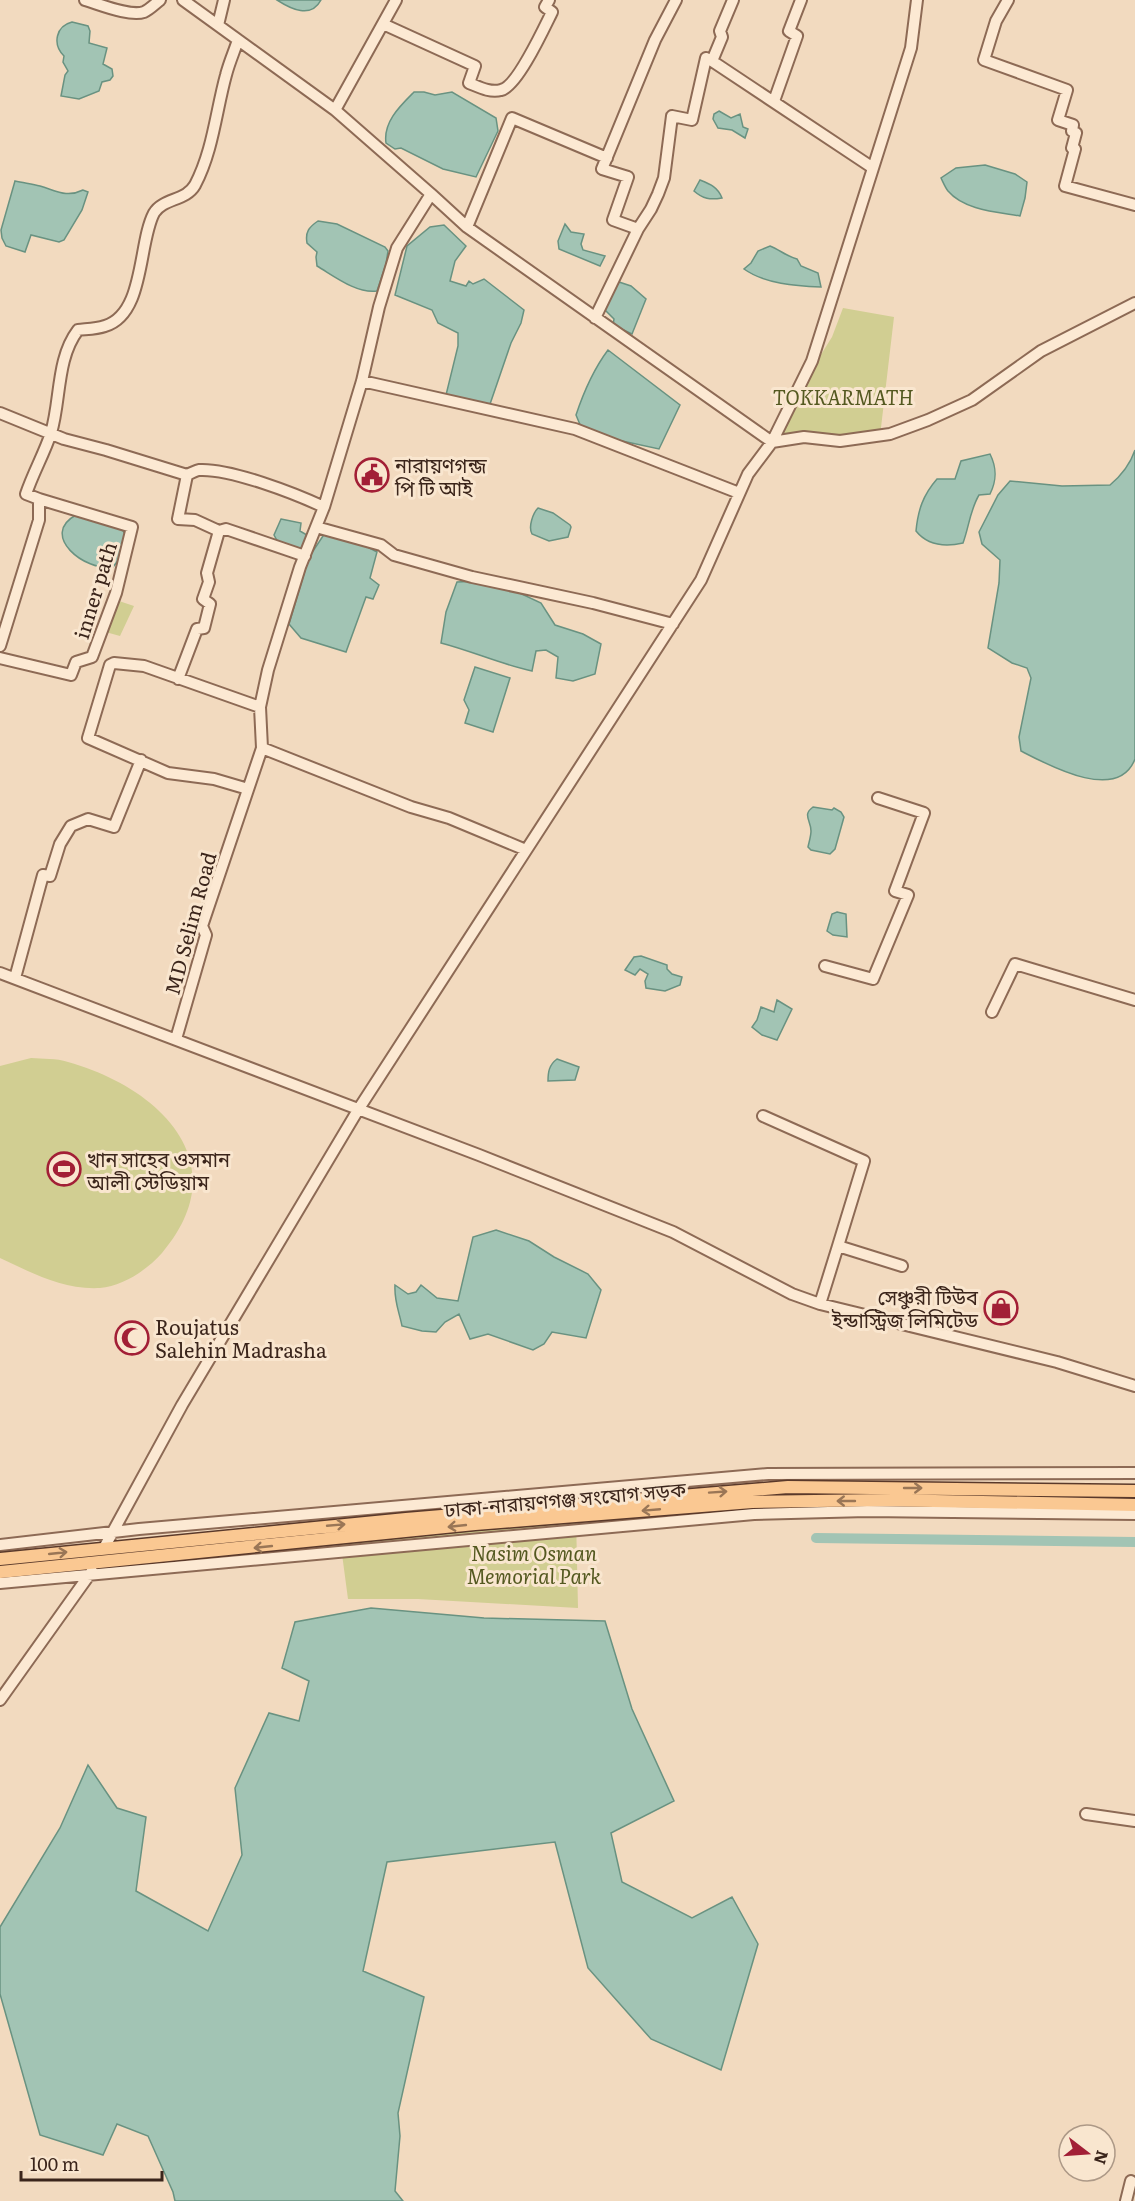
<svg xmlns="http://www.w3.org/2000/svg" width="1135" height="2201" viewBox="0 0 1135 2201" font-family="Literata,'Noto Sans Bengali',serif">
	<rect width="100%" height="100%" fill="#f2dabf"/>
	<path fill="#d1ce92" d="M843,308l51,9 -14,119 -102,5 17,-45 37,-59z
		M113,599l21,7 -14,30 -18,-5z
		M31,1058c12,1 25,0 37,4 90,25 171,100 94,191 -15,17 -39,33 -62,35 -37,2 -68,-15 -100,-30v-192z
		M576,1517l2,91 -160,-9h-70l-8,-60z"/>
	<path fill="#a2c4b4" stroke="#699281" stroke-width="1.5" d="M277,0h44c-10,19 -30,9 -44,0z
		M72,22l16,4 2,5 -1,12 18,5 -4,16 9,5 1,7 -3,4 -8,2 -3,9 -20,8 -18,-3 4,-21 3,-4 -5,-9 1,-6c-12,-12 -8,-30 8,-34z
		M414,92h10l11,3 17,-3 44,26 2,13 -22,46 -33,-8 -42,-21 -6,1 -9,-6c-3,-21 14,-37 28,-51z
		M719,111l12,7 9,-4 3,13 5,2 -3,9 -13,-8 -14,-2 -5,-9 1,-5z
		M985,165l30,9 12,8 -2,16 -5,18c-23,-4 -56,-6 -72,-25 -3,-4 -5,-9 -7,-13l15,-10z
		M700,180c10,4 18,7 22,18 -12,2 -19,1 -28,-7z
		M15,181c9,2 17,3 25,5 17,5 27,12 43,4l5,2 -6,18 -18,30 -5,2 -28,-7 -6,17 -19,-6 -4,-8 -1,-8z
		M318,221l19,3 48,23 3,4 -2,13 -9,27c-20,3 -43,-15 -60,-25l-1,-9 1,-5 -10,-9c-2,-11 2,-16 11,-22z
		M565,224l6,8 13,2 -3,10 2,6 22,6 -5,10 -41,-17 -1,-8z
		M444,225l22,21 -11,15 -5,20 16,5 3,-5 4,3 11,-5 40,31 -3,13 -10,20 -22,64 -43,-12 12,-49v-13l-20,-10 -6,-13 -37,-15 12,-49 23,-19z
		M770,246c10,4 16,10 27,13l4,7 17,7 3,14c-25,-1 -56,-3 -77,-18l7,-6 7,-12z
		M619,282l12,4 15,13 -14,35 -19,-9 1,-6 -9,-9 1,-7z
		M608,350l72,55 -21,44 -46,-10 -32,-12 -5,-12c8,-24 17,-45 32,-65z
		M1135,450v309c-17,44 -85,7 -114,-8l-2,-14 12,-59 -4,-10 -15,-5 -24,-15 11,-65 1,-23 -18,-16 -3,-12 19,-37 12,-14 52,5 48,-1c12,-10 20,-20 25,-35z
		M990,454c7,14 7,26 0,40l-11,1c-9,15 -10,32 -16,48 -18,4 -35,3 -47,-12 2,-21 7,-36 21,-52h18l6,-18z
		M538,508l15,5 17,12 1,2 -3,10 -19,4 -17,-7c-4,-7 1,-21 6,-26z
		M76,515l46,14 3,5 -4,23 -8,10c-28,5 -74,-32 -37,-52z
		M281,519l20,4 -1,8 7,4 -5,17 -23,-8 -5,-9z
		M325,533l39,12 13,7 -7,26 9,7 -6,14 -7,-2 -20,55 -45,-14 -12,-14 20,-67z
		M480,581l29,7 32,15 14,22 28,9 18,10 -6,30 -22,7 -17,-3 2,-21 -12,-7 -10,1 -4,20c-32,-7 -60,-20 -91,-28l5,-31 11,-30z
		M475,667l35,11 -17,54 -28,-9 4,-13 -5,-10z
		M813,807l19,3 2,-2 7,4 3,5 -9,32 -5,5 -19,-4 -3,-3c1,-5 3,-11 3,-16 0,-11 -9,-16 2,-24z
		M837,912l9,2 1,23 -14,-2 -6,-4 5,-17z
		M641,956l26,9v4l5,5 10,3 -2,8 -15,6 -19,-3 -1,-7 3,-7 -8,-5 -5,6 -10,-5 9,-13z
		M777,1000l15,9 -15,31 -15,-5 -10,-8 5,-7 4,-13 13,5z
		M557,1059l22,8 -4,13 -27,1c0,-9 1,-16 9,-22z
		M496,1230l33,11 25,16 34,17 13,16 -15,48 -34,-6 -8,12 -11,6 -45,-16 -18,5 -11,-25 -14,8 -9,10 -14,-1 -20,-5c-3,-15 -8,-25 -7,-41l13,9 8,-2 5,-7 16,13 21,3 15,-64z
		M371,1608l113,10 121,3 27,88 42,92 -63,32 11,49 70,36 40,-21 26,47 -37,126 -70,-31 -63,-71 -33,-126 -168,20 -24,109 61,26 -26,116 2,23 -5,55 8,10h-228l-2,-9 -25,-56 -31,-12 -14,31 -63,-20 -40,-141v-67l60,-99 28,-63 29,43 29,9 -10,74 72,40 34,-76 -7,-67 34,-75 30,8 10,-40 -27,-13 13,-46z"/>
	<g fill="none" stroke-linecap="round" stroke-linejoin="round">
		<path stroke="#a2c4b4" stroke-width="10" d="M816,1538l319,4"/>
		<defs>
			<path id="minor" d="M85,0c14,4 45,17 59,12 5,-2 11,-8 16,-12
				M183,0l152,110
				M733,0l-13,31 2,6 -10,24 161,107
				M1008,0l-12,21 -12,39 83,30 -9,30 15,5 -1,6 4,2 -4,15 3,1 -10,37 70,19
				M383,24l92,42 -6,17c10,4 21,10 32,7 16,-3 43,-62 51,-78l-7,-5 4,-7
				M218,25l6,-25
				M774,101l23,-65 -8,-5 12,-31
				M431,194l36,33 305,215 40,-81 99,-313 6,-48
				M467,227l45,-109 95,40
				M638,229l-25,-9 15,-43 -26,-8 53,-129 21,-40
				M595,318l43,-89 13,-20 7,-15 6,-16 8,-62 20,4 14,-62 6,3
				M362,381l213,48 164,64
				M0,413l64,26 42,11 81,25c4,-2 8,-4 12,-5 31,-2 97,24 125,37
				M187,475l-9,44 17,1 24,11 7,-2 79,27
				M316,527l65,18 13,10 78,22 121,26 80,21
				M0,646l39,-126v-21l-13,-5c7,-21 18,-40 25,-61 10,-33 5,-74 27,-103 8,-1 18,-1 27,-4 40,-12 33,-83 49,-113 9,-15 32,-12 41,-28 18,-34 21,-74 31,-110 3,-12 8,-23 12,-35
				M0,658l71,17 5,-13 16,-5 24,-64 16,-66 -93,-28
				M110,665l-22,73 80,35 46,6 34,10
				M110,665l4,-2 30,3 116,41
				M178,679l19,-50 7,-1 6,-24 -7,-5 6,-17 -2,-9 12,-42
				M262,748l149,59 38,11 77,32
				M825,966l48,13 35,-84 -13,-4 29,-78 -46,-15
				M0,973l479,182 194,77 119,62 28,10
				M15,978l28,-103 7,1 10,-32 11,-18 17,-7 26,8 27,-67
				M992,1012l23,-48 120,36
				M176,1039l30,-104 -4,-9 60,-178 -2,-41 8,-37 32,-103 24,-60 38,-126 17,-74 18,-59 34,-54 -96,-84 61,-110
				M763,1116l101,45 -26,85 64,20
				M838,1246l-18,58 237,58 78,24
				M0,1545l139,-16 629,-55 367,-1
				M104,1548l78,-143 176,-295 343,-530 47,-106 24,-32 32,-5 36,4 50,-7 38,-14 44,-20 69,-49 94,-48
				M0,1583l754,-69 113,-3 268,3
				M0,1700l92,-129
				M1086,1814l49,7
				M1126,2201l5,-20"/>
			<path id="major" d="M0,1559l406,-40 382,-32 347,4
				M0,1572l475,-48 277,-22 134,-2 249,5"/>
		</defs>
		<use href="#minor" stroke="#8d6a55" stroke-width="14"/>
		<use href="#major" stroke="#5a392a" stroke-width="15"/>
		<use href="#minor" stroke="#fce9d3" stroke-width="10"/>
		<use href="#major" stroke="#fac892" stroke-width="12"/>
	</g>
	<defs><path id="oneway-shaft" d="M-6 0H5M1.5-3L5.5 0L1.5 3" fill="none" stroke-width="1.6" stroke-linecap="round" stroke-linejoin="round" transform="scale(1.5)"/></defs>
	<g stroke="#9a7656">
		<use href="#oneway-shaft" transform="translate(913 1488)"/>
		<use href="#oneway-shaft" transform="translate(718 1492) rotate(-4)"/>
		<use href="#oneway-shaft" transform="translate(846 1501) rotate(180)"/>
		<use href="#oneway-shaft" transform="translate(651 1510) rotate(175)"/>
		<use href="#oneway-shaft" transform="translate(336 1525) rotate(-5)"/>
		<use href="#oneway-shaft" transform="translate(457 1526) rotate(174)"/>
		<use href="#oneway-shaft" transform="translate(263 1547) rotate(174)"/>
		<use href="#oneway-shaft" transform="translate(58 1553) rotate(-6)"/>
	</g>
	<defs>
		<symbol id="civic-ring" viewBox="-11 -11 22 22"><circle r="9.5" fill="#f9e6cf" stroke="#a21f36" stroke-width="1.5"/><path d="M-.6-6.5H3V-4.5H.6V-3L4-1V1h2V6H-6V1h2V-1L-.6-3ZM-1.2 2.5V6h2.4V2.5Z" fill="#a21f36"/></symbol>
		<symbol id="stadium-ring" viewBox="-11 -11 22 22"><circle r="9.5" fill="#f9e6cf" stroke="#a21f36" stroke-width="1.5"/><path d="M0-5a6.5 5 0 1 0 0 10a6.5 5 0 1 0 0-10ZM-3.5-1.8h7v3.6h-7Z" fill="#a21f36"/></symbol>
		<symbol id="shop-ring" viewBox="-11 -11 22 22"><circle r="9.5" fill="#f9e6cf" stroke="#a21f36" stroke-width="1.5"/><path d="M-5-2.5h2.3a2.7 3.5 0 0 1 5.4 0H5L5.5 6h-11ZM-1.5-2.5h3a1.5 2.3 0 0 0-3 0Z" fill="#a21f36"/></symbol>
		<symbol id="mosque-ring" viewBox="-11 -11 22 22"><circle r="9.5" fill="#f9e6cf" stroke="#a21f36" stroke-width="1.5"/><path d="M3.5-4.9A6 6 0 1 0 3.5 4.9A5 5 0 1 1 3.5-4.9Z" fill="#a21f36"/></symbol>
	</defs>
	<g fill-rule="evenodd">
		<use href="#civic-ring" x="353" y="456" width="38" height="38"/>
		<use href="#stadium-ring" x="45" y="1150" width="38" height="38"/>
		<use href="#shop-ring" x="982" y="1289" width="38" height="38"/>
		<use href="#mosque-ring" x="113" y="1319" width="38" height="38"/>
	</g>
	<g text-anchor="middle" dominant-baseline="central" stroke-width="6" stroke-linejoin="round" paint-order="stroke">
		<g font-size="20" font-style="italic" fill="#545920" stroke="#f9e6cf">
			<text x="843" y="396">TOKKARMATH</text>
			<text x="534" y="1552">Nasim Osman<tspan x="534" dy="23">Memorial Park</tspan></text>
		</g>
		<g font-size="20" fill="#3b251b" stroke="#f9e6cf" text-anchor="start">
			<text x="395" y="464">নারায়ণগন্জ<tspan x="395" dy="23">পি টি আই</tspan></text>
			<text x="87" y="1158">খান সাহেব ওসমান<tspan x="87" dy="23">আলী স্টেডিয়াম</tspan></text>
			<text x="978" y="1296" text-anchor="end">সেঞ্চুরী টিউব<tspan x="978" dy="23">ইন্ডাস্ট্রিজ লিমিটেড</tspan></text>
			<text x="155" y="1326">Roujatus<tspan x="155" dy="23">Salehin Madrasha</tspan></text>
		</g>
		<g font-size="20" fill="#3b251b" stroke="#f9e6cf">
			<text transform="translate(94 590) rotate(-73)">inner path</text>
			<text transform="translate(189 923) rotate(-75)">MD Selim Road</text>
			<text transform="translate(565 1498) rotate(-5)">ঢাকা-নারায়ণগঞ্জ সংযোগ সড়ক</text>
		</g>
	</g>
	<g transform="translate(1087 2153) rotate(107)"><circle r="28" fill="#f9e6cf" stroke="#ad9987" stroke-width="1.5"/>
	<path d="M0-4.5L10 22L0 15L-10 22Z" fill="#a21f36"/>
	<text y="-9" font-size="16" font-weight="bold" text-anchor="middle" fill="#3b251b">N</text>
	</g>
	<path d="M21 2171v9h141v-9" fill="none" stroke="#3b251b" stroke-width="3"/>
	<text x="30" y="2171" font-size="18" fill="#3b251b" stroke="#f9e6cf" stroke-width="4.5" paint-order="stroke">100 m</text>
</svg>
